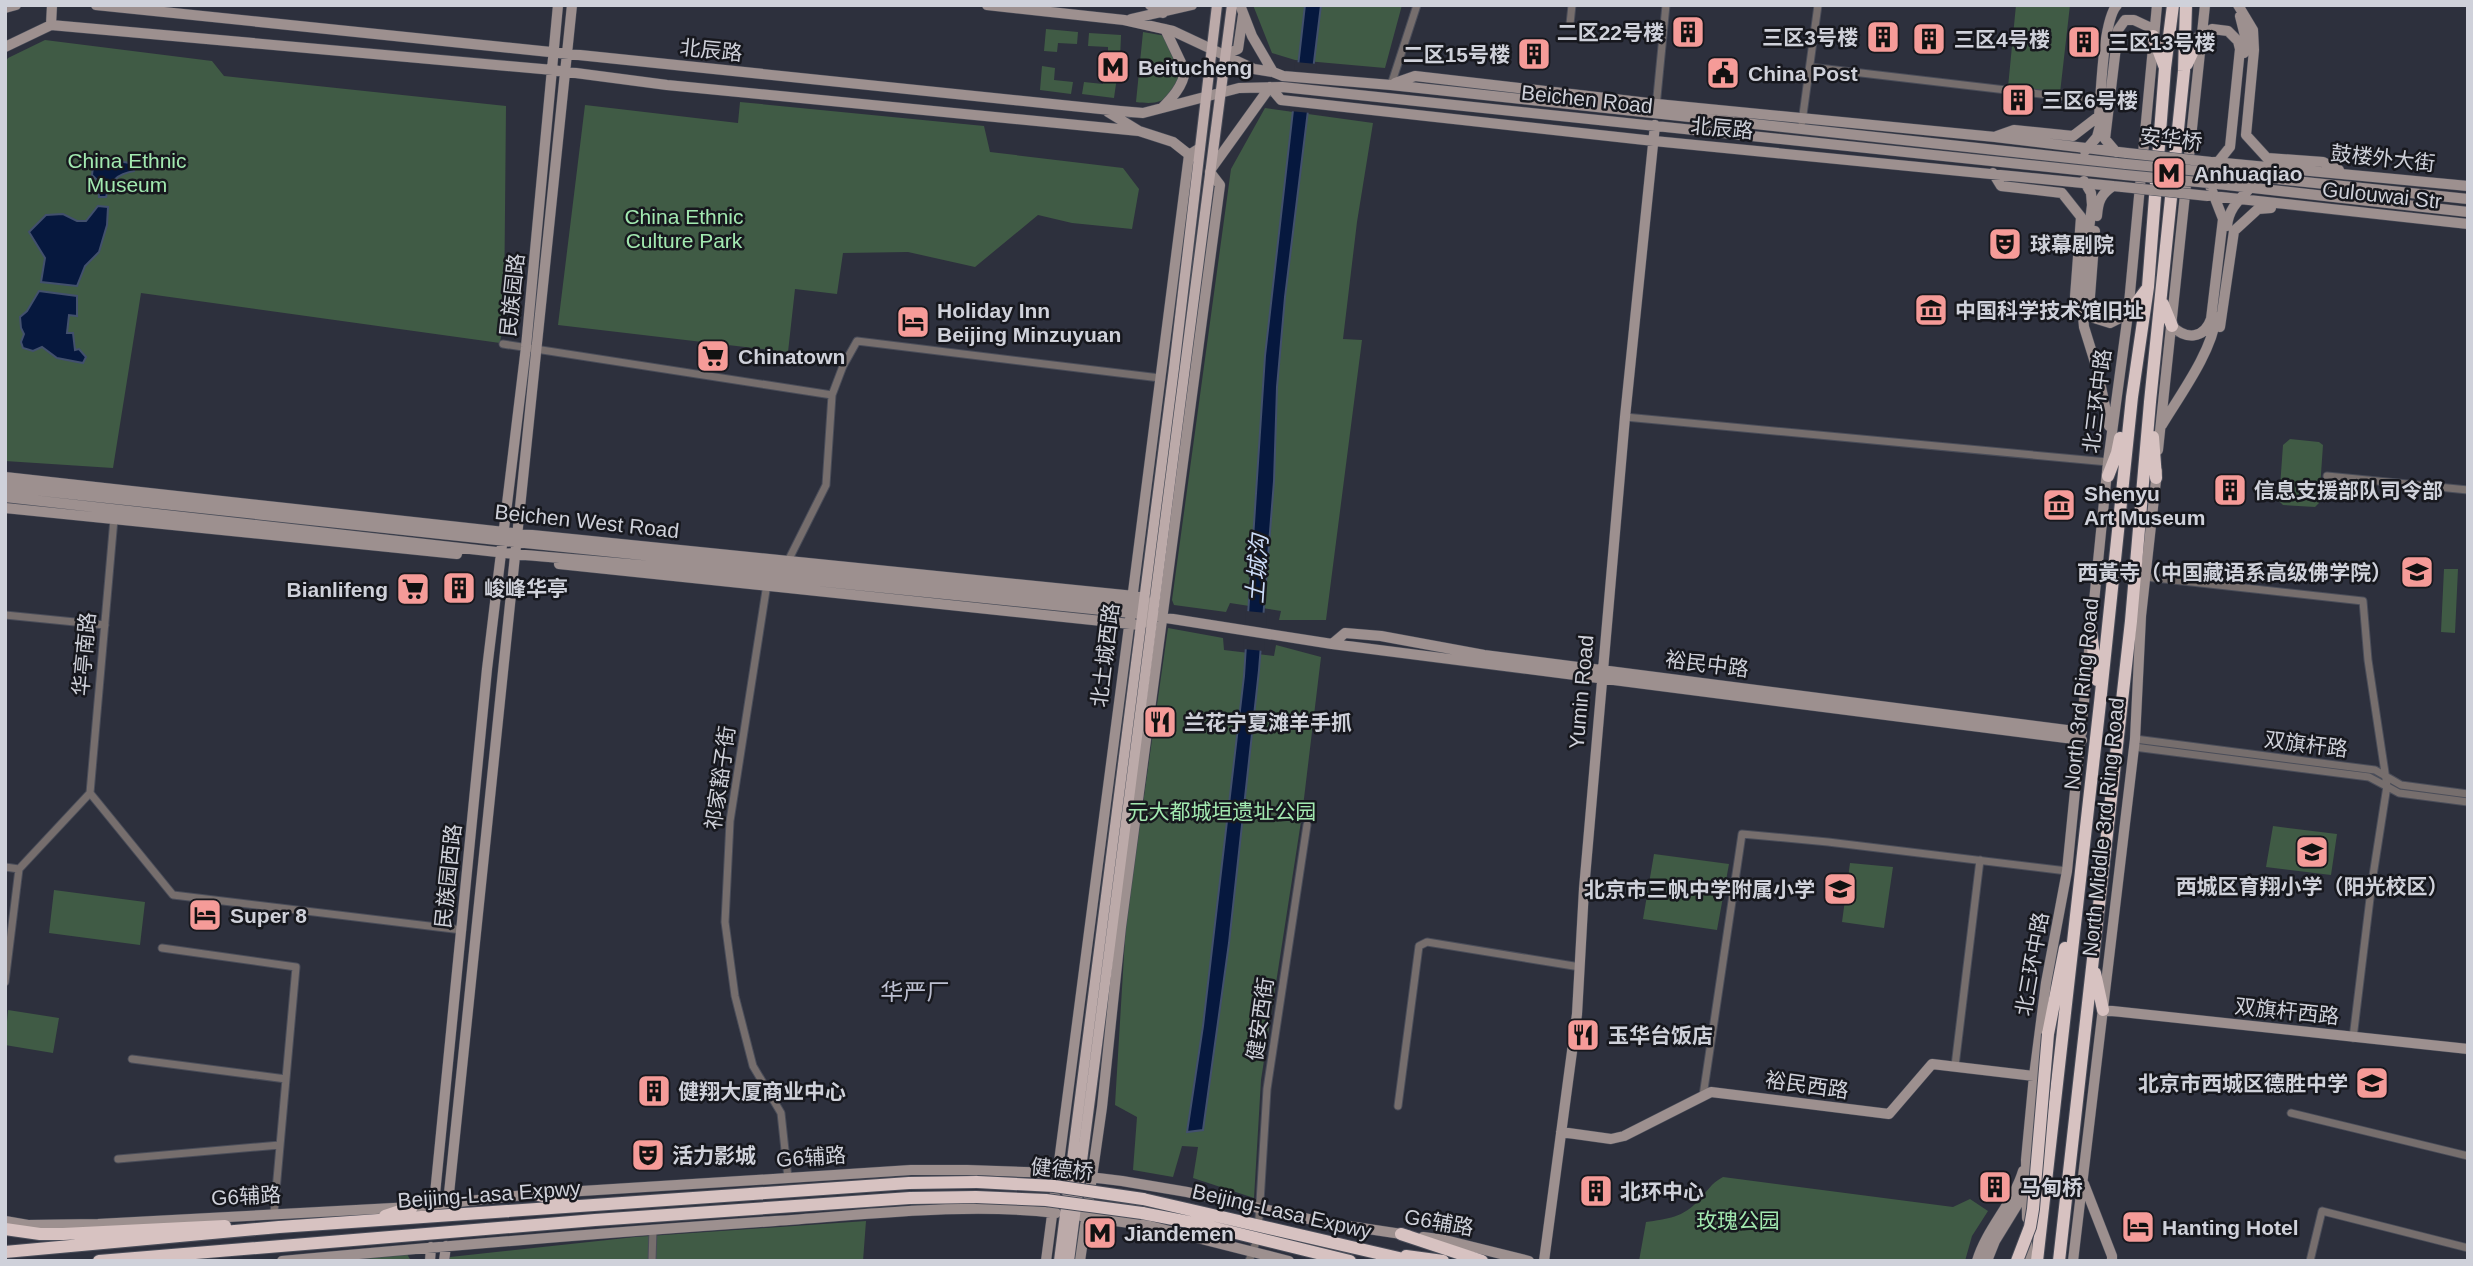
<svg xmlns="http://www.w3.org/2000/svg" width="2473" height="1266" viewBox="0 0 2473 1266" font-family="Helvetica,'Noto Sans SC',sans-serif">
	<rect width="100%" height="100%" fill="#2d303d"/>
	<path fill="#405b45" d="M1253,5h149l-17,63 -90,-8 -23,-7z
		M2016,5h54l-10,88 -52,-6z
		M1046,29l32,3 -1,12 -19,-1 -1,9 -13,-1z
		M1143,32l23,4 17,35c-13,26 -16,35 -47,31z
		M1089,33l32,2 -1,24 -12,-1v-11l-20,-1z
		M45,40l167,21 12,15 282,30 -2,209 -4,28 -359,-50 -28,175 -108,-7v-398l3,-5z
		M1042,66l13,2 -1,12 19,2 -2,12 -31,-4z
		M1105,75l12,2 -3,21 -32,-4 2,-12 19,2z
		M740,102l244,24 6,26 133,16 16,21 -7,40 -60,-6 -34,-8 -63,52 -67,-15 -65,1 -6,41 -42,-5 -7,63 -230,-27 27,-220 153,18z
		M1265,108l108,15 -16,99 -14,117 19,1 -36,280h-47l2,-9 -51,-8 -4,9 -52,-7 -2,-5 59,-431z
		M2290,439l29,3 4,3 -4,58 -4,4 -32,-2 -4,-4 4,-56z
		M2444,569h14l-3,64 -14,-1z
		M1168,628l55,10 1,12 50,6 2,-11 45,12 -19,158 -41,265 -7,118 -61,-20 5,-31 -16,-1 -9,31 -40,-7 4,-53 -22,-12 11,-183z
		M2273,826l64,8 -6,41 -65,-8z
		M1654,854l75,10 -12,66 -74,-11z
		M1850,863l43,4 -9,61 -42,-6z
		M54,890l91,12 -5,43 -91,-12z
		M8,1010l51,8 -6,35 -48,-8z
		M1723,1177l230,30 17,-8 18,12 -16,25 -7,25h-326l7,-39c21,-3 38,-5 52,-21 9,-9 13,-18 25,-24z
		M866,1221l-3,40h-413v-4l185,-20z
		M407,1254l4,7h-78z"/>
	<path fill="#06183e" stroke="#42506d" stroke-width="2" d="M1305,5h16l-36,292 -8,90 -3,94 -15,189 -30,273 -26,187 -16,2 16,-106 41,-350 21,-320z
		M107,159l28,5 -1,7c-17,3 -24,10 -28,26h-7l-1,-16 -6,-6 1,-8z
		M98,206l10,1 -1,18 -8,27 -14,14 -8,20 -36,-4 4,-24 -16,-26 17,-17 17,-1 14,7h9z
		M39,291l38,5v20l-8,-1 -2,18h6l2,17 4,-1 7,8 -3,6 -26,-5 -15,-11 -9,4 -10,-3 -2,-6 3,-8 -3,-6 -1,-11 7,-6z"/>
	<path fill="#2d303d" d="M1295,62l22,2 -6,49 -22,-2z
		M1246,611l21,2 -3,38 -21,-2z"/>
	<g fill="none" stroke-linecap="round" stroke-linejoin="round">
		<defs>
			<path id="street" d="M1570,24l2,-19
				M1810,67l290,34
				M1391,85l26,-80
				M1656,107l10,-102
				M1802,122l16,-117
				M503,344l329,51 11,-29 14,-25 303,37
				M1625,417l483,45
				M2327,476l141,14
				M786,565l40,-80 6,-90
				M2146,577l217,24 5,59 19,126 -15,96 -19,156
				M767,584l-37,237 -5,101 10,74 18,70 28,47 7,65
				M5,615l100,10
				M2135,739l240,31 26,15 67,9
				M2134,747l235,30 30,16 69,9
				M90,793l83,102 289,35
				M90,793l24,-274
				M5,867l14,2
				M19,869l71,-76
				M162,948l134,19 -22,246
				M5,982l14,-113
				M132,1059l154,20
				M1955,1066l25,-206
				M1703,1096l39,-262 86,8 239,29
				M1398,1106l21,-160 8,-4 153,25
				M2291,1113l177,43
				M118,1159l162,-14
				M1259,1218l8,-129 40,-264
				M652,1261l1,-32
				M1249,1261l6,-16
				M2310,1261l12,-50 146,37"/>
			<path id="secondary" d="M96,5l1024,106 23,2 96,-25 43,-1 843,88
				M987,5l137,15 49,11 81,38 19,3 10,4 108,9 735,79
				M1150,5l13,8
				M1240,5l12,31 21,36
				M2238,5l15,25 1,20 -8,85 21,23 56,4 16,8
				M5,8l11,-3
				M2240,16l5,20 -1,17
				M1131,19l61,-14
				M51,25l502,45 114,15 472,46
				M51,25l1,-20
				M2200,36l12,-7 16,2 10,10 2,8 -10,98 -20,25 258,27
				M5,47l46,-22
				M1225,55l13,-6 5,-34
				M1395,83l20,-7 242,28 338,33 132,16
				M1270,87l11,13 373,41 469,46
				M1162,108c10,-10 21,-22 23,-37l-20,-42
				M1108,112l31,19 34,11 19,15
				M1997,136l17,-6 59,6 26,-20c2,-23 4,-96 18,-111
				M2085,151l12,-14 4,-15
				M2116,152l-11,-13 13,-109 7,-10h9l15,7 4,8
				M2214,162l254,24
				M1211,169l59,-82
				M1993,173l8,13 61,7 19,24 -6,80
				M2084,181l7,12 1,12 -11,90 3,32 14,45 11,54
				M2212,196l256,28
				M2097,216c1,-15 4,-22 16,-30
				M2227,226c2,-18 12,-26 23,-38
				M2095,231l-6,78 5,9 16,5 18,-9
				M2172,326c14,14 32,13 39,-7l12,-100 -14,-36 259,29
				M2220,327l14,-96 24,-22 13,-1
				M2162,425c18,-30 50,-73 54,-108
				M2158,450l47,-445
				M5,477l499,55 640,65 2,5
				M5,487l510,55 627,64 5,5
				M5,497l509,57 254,22 373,38 191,30 750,96
				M5,508l452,46
				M559,564l581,61 6,-4
				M1132,600l57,-445 11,-7
				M1332,644l13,-11 36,3 103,19 598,77
				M2103,1010l365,39
				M1561,1132l50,7 13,-3 87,-44 178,22 43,-50 102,12
				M2084,1184l28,72v5
				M448,1203l124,-1198
				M434,1204l53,-535 39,-322 32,-342
				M1081,1216l69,10 139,35
				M2027,1218l-1,-58 8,-84 12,-93 21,-112 41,-409 20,-148 29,-309
				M5,1221l23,4 70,-1 314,-17 122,-13 254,-16 123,-8h56l90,3 65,8 65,11 135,30 86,13
				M1423,1237l22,3 84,21
				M2027,1240l1,21
				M282,1261c164,-15 328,-29 493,-40 90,-6 192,-19 281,-8
				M430,1261l1,-14
				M444,1261l2,-15
				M1046,1261l84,-642
				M1080,1261l22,-154 19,-180 99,-742 -10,-13
				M1544,1261l33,-247 7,-125 41,-472 30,-292
				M1977,1261c10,-33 36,-57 46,-90
				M1987,1261l8,-20 32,-52
				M2073,1261l62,-522 6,-123 16,-145"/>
			<path id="primary" d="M1059,1261l115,-893 43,-363
				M1069,1261l163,-1256"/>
			<path id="highway" d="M2153,36l12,32
				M2187,64l13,-28
				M2163,304l9,22
				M2128,314l18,-24
				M2153,437l3,41
				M2108,476l9,-23 3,-15
				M2091,632l6,48
				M2095,973l8,37
				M2048,1034l17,-86
				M534,1194l39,9
				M1143,1199l269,62
				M1142,1213l57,11 151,37
				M385,1216l27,-9
				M5,1229l35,5h23l162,-8
				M1401,1234l81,27
				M5,1252l274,-25 630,-44 68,-1
				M1406,1256l37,5
				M99,1261l496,-41 315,-22 66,-1
				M2037,1261l63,-558 32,-306 16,-110 17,-219 8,-63
				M2059,1261l72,-640 19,-219 34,-331 2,-66"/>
		</defs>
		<use href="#street" stroke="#4a4d59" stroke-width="9"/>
		<use href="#secondary" stroke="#4a4d59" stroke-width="11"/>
		<use href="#primary" stroke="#4a4d59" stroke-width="12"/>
		<use href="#highway" stroke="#4a4d59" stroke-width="14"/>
		<use href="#street" stroke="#766e6d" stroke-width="7"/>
		<use href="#secondary" stroke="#9d908f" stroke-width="10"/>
		<use href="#primary" stroke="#bcaaa9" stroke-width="10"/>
		<use href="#highway" stroke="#d7c2c1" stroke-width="12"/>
		<defs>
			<path id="secondary-bridge" d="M2127,153l84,9
				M2126,164l84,8
				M2125,175l84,8
				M2123,187l85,9"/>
			<path id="highway-bridge" d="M977,1182l77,4 89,13
				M976,1197l70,3 96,13
				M2017,1261l13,-34 3,-18 15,-175"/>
		</defs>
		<use href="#secondary-bridge" stroke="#4a4d59" stroke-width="11" stroke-linecap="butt"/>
		<use href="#highway-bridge" stroke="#4a4d59" stroke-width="14" stroke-linecap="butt"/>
		<use href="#secondary-bridge" stroke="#9d908f" stroke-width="10"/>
		<use href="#highway-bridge" stroke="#d7c2c1" stroke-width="12"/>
	</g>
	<defs>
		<symbol id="building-square" viewBox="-11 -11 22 22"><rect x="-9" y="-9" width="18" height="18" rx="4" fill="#f59b98" stroke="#17181e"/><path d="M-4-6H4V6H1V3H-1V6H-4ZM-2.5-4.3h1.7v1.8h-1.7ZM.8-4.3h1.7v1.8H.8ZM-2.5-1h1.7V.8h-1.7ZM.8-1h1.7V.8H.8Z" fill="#111"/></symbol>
		<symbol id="metro-square" viewBox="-11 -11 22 22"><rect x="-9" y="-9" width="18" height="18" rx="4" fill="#f59b98" stroke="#17181e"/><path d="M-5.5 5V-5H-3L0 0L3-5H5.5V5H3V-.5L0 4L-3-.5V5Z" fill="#111"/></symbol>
		<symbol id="civic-square" viewBox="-11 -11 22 22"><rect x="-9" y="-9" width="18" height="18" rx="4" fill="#f59b98" stroke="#17181e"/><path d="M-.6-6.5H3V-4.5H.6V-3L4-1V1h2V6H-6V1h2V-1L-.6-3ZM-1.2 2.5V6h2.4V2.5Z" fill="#111"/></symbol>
		<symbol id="theatre-square" viewBox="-11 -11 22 22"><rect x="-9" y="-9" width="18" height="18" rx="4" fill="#f59b98" stroke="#17181e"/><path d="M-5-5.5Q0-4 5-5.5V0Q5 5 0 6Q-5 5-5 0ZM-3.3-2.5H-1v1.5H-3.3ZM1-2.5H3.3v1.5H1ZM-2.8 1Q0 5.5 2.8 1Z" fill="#111"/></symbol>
		<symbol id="museum-square" viewBox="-11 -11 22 22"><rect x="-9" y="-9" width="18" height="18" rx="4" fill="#f59b98" stroke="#17181e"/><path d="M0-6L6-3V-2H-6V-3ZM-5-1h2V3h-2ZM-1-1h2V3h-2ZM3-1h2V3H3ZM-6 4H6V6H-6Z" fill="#111"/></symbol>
		<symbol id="hotel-square" viewBox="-11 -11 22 22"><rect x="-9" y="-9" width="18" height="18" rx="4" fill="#f59b98" stroke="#17181e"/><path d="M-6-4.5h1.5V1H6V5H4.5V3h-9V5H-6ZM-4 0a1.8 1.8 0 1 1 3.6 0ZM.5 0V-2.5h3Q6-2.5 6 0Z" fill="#111"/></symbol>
		<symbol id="supermarket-square" viewBox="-11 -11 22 22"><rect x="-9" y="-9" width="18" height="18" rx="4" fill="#f59b98" stroke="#17181e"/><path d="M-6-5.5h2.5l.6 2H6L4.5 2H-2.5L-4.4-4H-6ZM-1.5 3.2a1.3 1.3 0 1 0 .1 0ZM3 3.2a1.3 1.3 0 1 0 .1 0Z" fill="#111"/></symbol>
		<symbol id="university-square" viewBox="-11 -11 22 22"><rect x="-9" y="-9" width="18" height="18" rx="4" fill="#f59b98" stroke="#17181e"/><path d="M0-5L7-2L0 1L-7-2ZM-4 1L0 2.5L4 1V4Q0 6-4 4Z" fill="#111"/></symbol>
		<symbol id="restaurant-square" viewBox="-11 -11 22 22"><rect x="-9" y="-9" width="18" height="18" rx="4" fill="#f59b98" stroke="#17181e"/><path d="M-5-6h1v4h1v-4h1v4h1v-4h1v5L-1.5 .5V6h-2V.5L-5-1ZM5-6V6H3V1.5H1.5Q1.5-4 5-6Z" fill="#111"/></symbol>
		<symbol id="school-square" viewBox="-11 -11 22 22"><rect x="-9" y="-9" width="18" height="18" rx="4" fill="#f59b98" stroke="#17181e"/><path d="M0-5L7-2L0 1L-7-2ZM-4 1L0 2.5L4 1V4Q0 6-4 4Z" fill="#111"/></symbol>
	</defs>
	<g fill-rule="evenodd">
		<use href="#building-square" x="1669" y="13" width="38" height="38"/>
		<use href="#building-square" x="1864" y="18" width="38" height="38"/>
		<use href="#building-square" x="1910" y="20" width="38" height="38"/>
		<use href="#building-square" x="2065" y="23" width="38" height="38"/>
		<use href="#building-square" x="1515" y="35" width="38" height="38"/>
		<use href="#metro-square" x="1094" y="48" width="38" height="38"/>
		<use href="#civic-square" x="1704" y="54" width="38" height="38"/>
		<use href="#building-square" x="1999" y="81" width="38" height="38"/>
		<use href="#metro-square" x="2150" y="154" width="38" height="38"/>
		<use href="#theatre-square" x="1986" y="225" width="38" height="38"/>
		<use href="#museum-square" x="1912" y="291" width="38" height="38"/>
		<use href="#hotel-square" x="894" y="303" width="38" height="38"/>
		<use href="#supermarket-square" x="694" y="337" width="38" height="38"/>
		<use href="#building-square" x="2211" y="471" width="38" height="38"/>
		<use href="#museum-square" x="2040" y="486" width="38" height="38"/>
		<use href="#university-square" x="2398" y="553" width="38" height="38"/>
		<use href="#building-square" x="440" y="569" width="38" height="38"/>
		<use href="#supermarket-square" x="394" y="570" width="38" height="38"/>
		<use href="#restaurant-square" x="1141" y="703" width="38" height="38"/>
		<use href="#school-square" x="2293" y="833" width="38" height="38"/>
		<use href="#school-square" x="1821" y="870" width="38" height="38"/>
		<use href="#hotel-square" x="186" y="896" width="38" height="38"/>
		<use href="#restaurant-square" x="1564" y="1016" width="38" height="38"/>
		<use href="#school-square" x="2353" y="1064" width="38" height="38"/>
		<use href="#building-square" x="635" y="1072" width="38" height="38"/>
		<use href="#theatre-square" x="629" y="1136" width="38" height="38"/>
		<use href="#building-square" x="1976" y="1168" width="38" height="38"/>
		<use href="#building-square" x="1577" y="1172" width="38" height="38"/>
		<use href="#hotel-square" x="2119" y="1208" width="38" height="38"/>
		<use href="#metro-square" x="1081" y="1214" width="38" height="38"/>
	</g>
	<g text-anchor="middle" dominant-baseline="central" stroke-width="5" stroke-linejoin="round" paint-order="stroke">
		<g font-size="21" font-weight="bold" fill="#cfd1da" stroke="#17181e" text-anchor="start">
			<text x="1664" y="32" text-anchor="end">二区22号楼</text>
			<text x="1858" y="37" text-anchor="end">三区3号楼</text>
			<text x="1954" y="39">三区4号楼</text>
			<text x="2108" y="42">三区13号楼</text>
			<text x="1510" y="54" text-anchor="end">二区15号楼</text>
			<text x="1138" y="67">Beitucheng</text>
			<text x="1748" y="73">China Post</text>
			<text x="2042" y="100">三区6号楼</text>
			<text x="2194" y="173">Anhuaqiao</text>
			<text x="2030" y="244">球幕剧院</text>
			<text x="937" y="310">Holiday Inn<tspan x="937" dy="24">Beijing Minzuyuan</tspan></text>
			<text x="1955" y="310">中国科学技术馆旧址</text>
			<text x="738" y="356">Chinatown</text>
			<text x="2254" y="490">信息支援部队司令部</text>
			<text x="2084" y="493">Shenyu<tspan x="2084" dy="24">Art Museum</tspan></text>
			<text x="2392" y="572" text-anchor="end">西黃寺（中国藏语系高级佛学院）</text>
			<text x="484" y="588">峻峰华亭</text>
			<text x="388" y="589" text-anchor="end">Bianlifeng</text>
			<text x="1184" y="722">兰花宁夏滩羊手抓</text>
			<text x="2312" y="886" text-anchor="middle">西城区育翔小学（阳光校区）</text>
			<text x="1815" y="889" text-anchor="end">北京市三帆中学附属小学</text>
			<text x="230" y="915">Super 8</text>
			<text x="1608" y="1035">玉华台饭店</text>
			<text x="2348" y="1083" text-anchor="end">北京市西城区德胜中学</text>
			<text x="678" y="1091">健翔大厦商业中心</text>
			<text x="672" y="1155">活力影城</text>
			<text x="2020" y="1187">马甸桥</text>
			<text x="1620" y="1191">北环中心</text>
			<text x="2162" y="1227">Hanting Hotel</text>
			<text x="1124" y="1233">Jiandemen</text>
		</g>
		<g font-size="21" fill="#cfd1da" stroke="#17181e">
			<text transform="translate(711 50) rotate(6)">北辰路</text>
			<text transform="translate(1587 99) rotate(6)">Beichen Road</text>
			<text transform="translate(1722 128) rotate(5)">北辰路</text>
			<text transform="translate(2171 139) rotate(6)">安华桥</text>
			<text transform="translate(2383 158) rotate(6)">鼓楼外大街</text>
			<text transform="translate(2382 195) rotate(6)">Gulouwai Str</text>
			<text transform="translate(512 295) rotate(-84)">民族园路</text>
			<text transform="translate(2097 401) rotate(-83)">北三环中路</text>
			<text transform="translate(587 521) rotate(6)">Beichen West Road</text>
			<text transform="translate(84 654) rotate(-85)">华亭南路</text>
			<text transform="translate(1105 655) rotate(-83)">北土城西路</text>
			<text transform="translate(1707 664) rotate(7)">裕民中路</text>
			<text transform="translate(1581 692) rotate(-85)">Yumin Road</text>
			<text transform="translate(2081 694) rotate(-84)">North 3rd Ring Road</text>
			<text transform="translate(2306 744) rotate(7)">双旗杆路</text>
			<text transform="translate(720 778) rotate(-82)">祁家豁子街</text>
			<text transform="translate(2103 827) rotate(-84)">North Middle 3rd Ring Road</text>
			<text transform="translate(448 876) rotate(-84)">民族园西路</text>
			<text transform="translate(2032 964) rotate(-80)">北三环中路</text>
			<text transform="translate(2287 1011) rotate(6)">双旗杆西路</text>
			<text transform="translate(1260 1019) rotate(-82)">健安西街</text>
			<text transform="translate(1807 1085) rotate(8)">裕民西路</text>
			<text transform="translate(811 1157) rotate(-4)">G6辅路</text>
			<text transform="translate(1062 1169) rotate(5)">健德桥</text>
			<text transform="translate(489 1194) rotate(-4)">Beijing-Lasa Expwy</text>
			<text transform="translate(246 1196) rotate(-3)">G6辅路</text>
			<text transform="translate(1282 1211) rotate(13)">Beijing-Lasa Expwy</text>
			<text transform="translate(1439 1222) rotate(10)">G6辅路</text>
		</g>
		<g font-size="21" fill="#a2e9b0" stroke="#17181e">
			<text x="127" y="160">China Ethnic<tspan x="127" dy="24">Museum</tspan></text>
			<text x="684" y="216">China Ethnic<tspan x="684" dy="24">Culture Park</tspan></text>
			<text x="1222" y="811">元大都城垣遗址公园</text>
			<text x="1738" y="1220">玫瑰公园</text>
		</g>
		<g font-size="23" font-style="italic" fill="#ccdcf8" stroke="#17181e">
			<text transform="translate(1257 569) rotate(-86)">土城沟</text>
		</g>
		<g font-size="23" fill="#bdc0d1" stroke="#17181e">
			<text x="915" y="992">华严厂</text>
		</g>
	</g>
	<rect width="2473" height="1266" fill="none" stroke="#cfd1da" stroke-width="14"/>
</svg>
